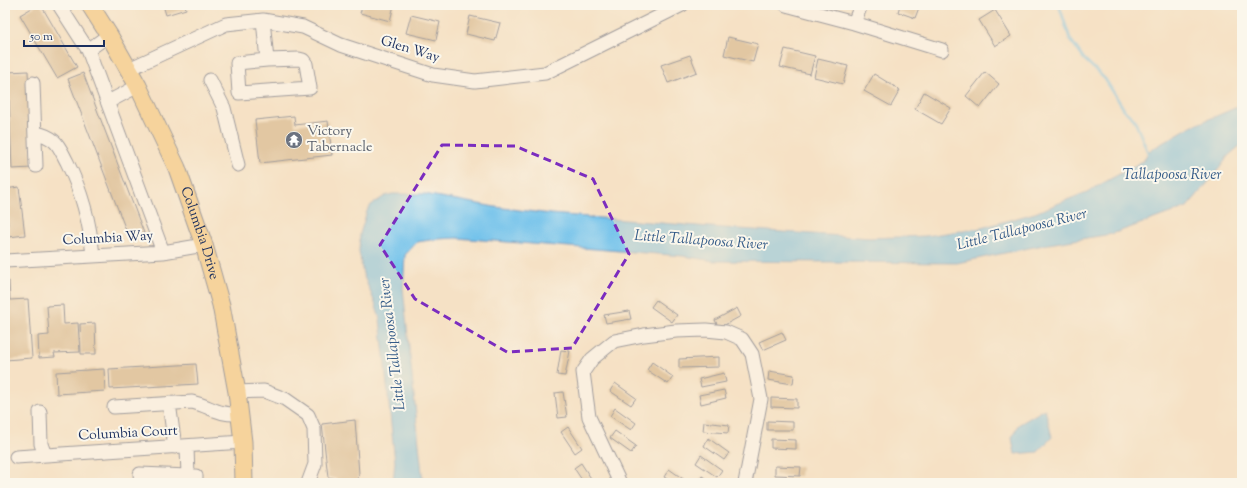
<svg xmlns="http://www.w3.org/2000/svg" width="1247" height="488" viewBox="0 0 1247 488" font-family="'Sorts Mill Goudy',serif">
	<rect width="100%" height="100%" fill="#fbf7ec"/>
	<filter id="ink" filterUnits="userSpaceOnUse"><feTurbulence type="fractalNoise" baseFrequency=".025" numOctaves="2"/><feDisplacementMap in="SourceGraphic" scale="8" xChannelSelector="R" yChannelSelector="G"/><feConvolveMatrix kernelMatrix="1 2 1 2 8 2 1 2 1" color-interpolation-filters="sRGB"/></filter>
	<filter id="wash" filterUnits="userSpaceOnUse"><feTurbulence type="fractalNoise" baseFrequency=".012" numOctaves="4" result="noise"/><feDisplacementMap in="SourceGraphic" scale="16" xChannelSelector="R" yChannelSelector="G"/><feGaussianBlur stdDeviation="0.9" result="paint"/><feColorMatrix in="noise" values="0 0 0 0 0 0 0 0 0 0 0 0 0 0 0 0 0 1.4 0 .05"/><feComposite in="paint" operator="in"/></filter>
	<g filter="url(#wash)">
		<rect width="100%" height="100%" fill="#f5e1c5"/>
		<path fill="#6fc1eb" stroke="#4578a4" d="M1242,105v39l-14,12 -12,17 -29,34 -75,27 -64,10 -91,19 -244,-2 -30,-5 -226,-18 -20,1 -20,3 -12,13 -2,33 20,195h-30l2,-21 -15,-143 -5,-16 -12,-29 -4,-23 1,-17 7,-23 4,-6 14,-9 7,-2h32l71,13 56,7 159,13 160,11 56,-2 55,-8 54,-15 22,-9 30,-12 56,-31 6,-10 37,-22z
			M1045,409l7,28 -14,15 -23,2 -3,-16 6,-13z"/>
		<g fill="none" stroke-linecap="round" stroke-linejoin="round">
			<path stroke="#6fc1eb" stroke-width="3" d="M1059,5l11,34 14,20 21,20 20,32 9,8 15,36"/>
		</g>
		<g id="blocks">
			<path fill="#caa779" d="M37,5h4l36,62 -20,11 -37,-63z
				M163,5h22l1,4 -20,6z
				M363,5h31l-4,16 -30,-8z
				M900,5h20l-5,13 -17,-6z
				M995,10l16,26 -16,10 -16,-26z
				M411,15l29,7 -4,18 -30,-7z
				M470,16l30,7 -5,18 -29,-7z
				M728,37l30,7 -5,18 -29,-7z
				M785,49l30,7 -5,18 -30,-7z
				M690,55l7,17 -29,11 -7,-18z
				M818,59l30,7 -5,18 -29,-7z
				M28,71l4,97 -20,1 -4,-97z
				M985,72l14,12 -19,24 -14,-12z
				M83,73l61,160 -15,5 -61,-159z
				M874,74l26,16 -9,16 -27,-15z
				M924,92l27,16 -10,16 -26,-15z
				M294,116l1,9 33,-4 4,34 -72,8 -5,-43z
				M19,187l6,48 -16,2 -4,-48z
				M5,281h4l1,19 18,-1 4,59 -27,2z
				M656,300l21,15 -5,7 -21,-15z
				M63,305l1,19 14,-1 2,29 -26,1 1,4 -16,1 -1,-22 11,-1 -2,-29z
				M737,308l4,8 -22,12 -4,-8z
				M629,311l2,8 -25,4 -2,-8z
				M95,323l1,31h-15l-1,-30z
				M782,332l4,8 -23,10 -4,-8z
				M561,350l9,1 -5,25 -8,-1z
				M719,357v10l-40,1v-9z
				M652,362l21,15 -5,7 -21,-14z
				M196,364l2,20 -88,5 -1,-20z
				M104,369l1,22 -48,3 -1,-22z
				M769,371l25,4 -1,9 -25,-4z
				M724,373l2,9 -25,5 -2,-8z
				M615,383l21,15 -5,7 -21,-14z
				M724,390l2,8 -25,6 -2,-9z
				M563,392l4,25 -9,1 -3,-25z
				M771,398l26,1v9l-26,-1z
				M615,408l21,15 -5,7 -21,-14z
				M355,420l4,54 -2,9h-21l1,-4 -9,-2 -6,-53z
				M767,421l26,1v8h-26z
				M704,422l25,3 -1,8 -25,-2z
				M568,427l14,21 -7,5 -14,-21z
				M615,431l21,15 -5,7 -21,-15z
				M708,438l21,15 -5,7 -20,-14z
				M771,439l25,1v9l-25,-1z
				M701,455l21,15 -5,7 -21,-14z
				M581,463l13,20h-10l-10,-15z
				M775,466l26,1 -1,9 -25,-1z
				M669,469l20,14h-15l-10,-6z
				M702,476l10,7h-15z"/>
		</g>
	</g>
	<g filter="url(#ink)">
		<use href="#blocks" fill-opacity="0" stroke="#3c4a6d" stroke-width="1"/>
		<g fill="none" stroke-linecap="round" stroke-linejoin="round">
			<defs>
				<path id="minor" d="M59,5l29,45 75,202
					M786,5l68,18 88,27
					M263,20l4,40 -30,3 2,30 71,-5 -4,-24 -3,-4 -4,-1 -32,1
					M854,23l7,-18
					M88,50l21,-15
					M129,69l97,-45 37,-4 40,7 38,18 92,30 42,6 70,-8 137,-68
					M210,80l14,28 14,57
					M33,83l3,83
					M108,102l30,-16
					M35,133c7,1 13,3 19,8 6,5 9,14 13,21 15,30 23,60 26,94
					M5,261l158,-9 41,-7
					M237,392l27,-1 21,8 23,16 6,14 1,35 -7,19
					M169,403l6,44
					M114,407l78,-5c20,5 25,13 47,12
					M40,412l1,32 4,11
					M187,447l1,29h8v7
					M16,457l227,-15
					M141,483l-1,-9 48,2
					M620,483l-31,-66 -6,-45 9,-13 22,-18 30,-6 32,-4 30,-1 20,2 16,7 10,15 9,45 -16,84"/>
				<g id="major">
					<path id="s1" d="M90,5l19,30 29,51 39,82 27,77 17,60 16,87 6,50 1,41"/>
				</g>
			</defs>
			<use href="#minor" stroke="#3c4a6d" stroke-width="15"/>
			<use href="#major" stroke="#3c4a6d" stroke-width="19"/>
			<use href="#minor" stroke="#fff" stroke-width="13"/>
			<use href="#major" stroke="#f5c16b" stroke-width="17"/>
		</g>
	</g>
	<path d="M0 0H1247V488H0ZM442,145l73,1 78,33 36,75 -57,94 -65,4 -92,-53 -35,-54z" fill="#f5e1c5" fill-opacity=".55" fill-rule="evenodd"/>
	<path fill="none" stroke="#7b2cbf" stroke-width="3" stroke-dasharray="8 5" stroke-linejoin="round" d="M442,145l73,1 78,33 36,75 -57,94 -65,4 -92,-53 -35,-54z"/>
	<defs>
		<symbol id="temple-disc" viewBox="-11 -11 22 22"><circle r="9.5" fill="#6b7280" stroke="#fbf7ec"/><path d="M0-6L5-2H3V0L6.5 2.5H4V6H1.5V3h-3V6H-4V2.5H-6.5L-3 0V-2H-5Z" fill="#fff"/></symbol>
	</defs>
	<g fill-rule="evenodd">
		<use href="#temple-disc" x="284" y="130" width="20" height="20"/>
	</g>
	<g text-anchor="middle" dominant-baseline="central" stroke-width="4" stroke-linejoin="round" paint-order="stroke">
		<g font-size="14" fill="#1b2f5e" stroke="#fbf7ec">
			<text transform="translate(410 50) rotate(17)">Glen Way</text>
			<text stroke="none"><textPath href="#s1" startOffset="254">Columbia Drive</textPath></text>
			<text transform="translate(108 239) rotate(-3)">Columbia Way</text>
			<text transform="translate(128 434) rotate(-3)">Columbia Court</text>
		</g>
		<g font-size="14" fill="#5b616d" stroke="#fbf7ec" text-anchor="start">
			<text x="307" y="132">Victory<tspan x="307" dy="16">Tabernacle</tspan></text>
		</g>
		<g font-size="15" font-style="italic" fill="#345b88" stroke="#fbf7ec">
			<text x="1172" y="175">Tallapoosa River</text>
			<text transform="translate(1022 230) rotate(-14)">Little Tallapoosa River</text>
			<text transform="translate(701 241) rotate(4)">Little Tallapoosa River</text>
			<text transform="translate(393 344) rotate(-97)">Little Tallapoosa River</text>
		</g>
	</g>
	<rect width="1247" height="488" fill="none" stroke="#fbf7ec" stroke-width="20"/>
	<path d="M24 40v6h80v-6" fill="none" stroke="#1b2f5e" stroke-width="2"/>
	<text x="30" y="40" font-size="12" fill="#1b2f5e" stroke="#fbf7ec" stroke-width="3" paint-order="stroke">50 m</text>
</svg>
